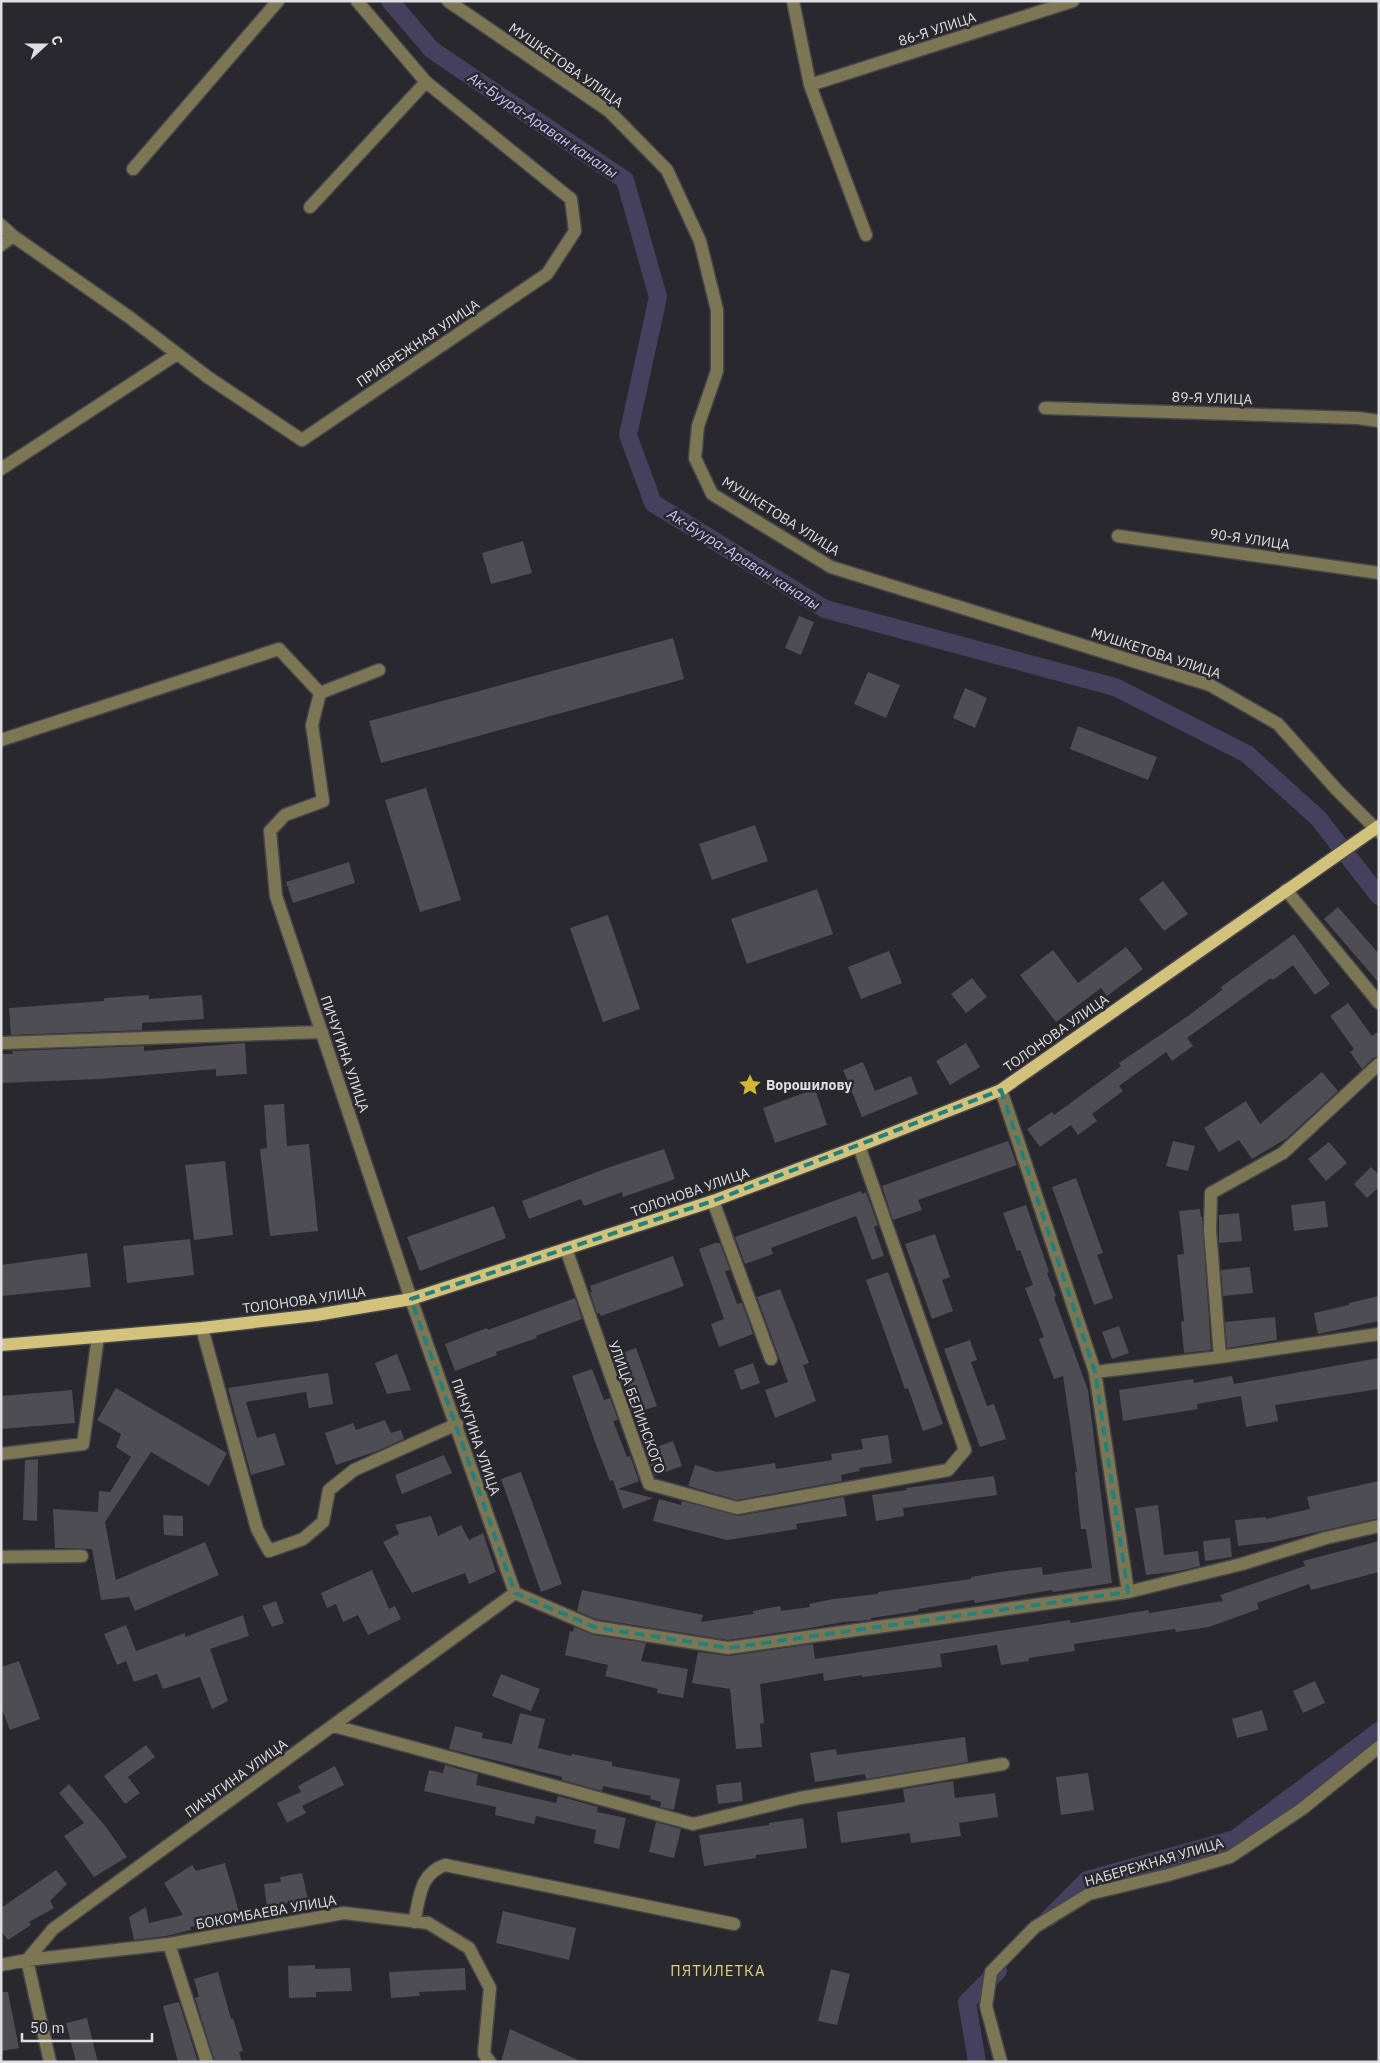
<svg xmlns="http://www.w3.org/2000/svg" width="1380" height="2063" viewBox="0 0 1380 2063" font-family="'IBM Plex Sans',sans-serif">
	<rect width="100%" height="100%" fill="#29282e"/>
	<g fill="none" stroke-linecap="round" stroke-linejoin="round">
		<path stroke="#44405e" stroke-width="18" d="M390,1l42,49 193,130 33,117 -30,138 25,68 172,106 290,78 132,67 71,64 61,78
			M1049,1918l38,-38 148,-41 144,-108
			M977,2062l-10,-60 31,-31"/>
	</g>
	<path fill="#4e4d53" d="M523,541l9,32 -41,11 -9,-31z
		M799,616l15,6 -13,33 -16,-7z
		M673,638l11,41 -303,84 -12,-42z
		M868,672l32,13 -14,33 -32,-14z
		M965,688l22,10 -12,30 -22,-10z
		M1078,726l79,31 -9,23 -78,-31z
		M426,788l35,112 -41,12 -35,-112z
		M755,825l13,36 -56,19 -13,-36z
		M349,862l6,21 -62,20 -7,-21z
		M1163,881l25,33 -24,17 -25,-32z
		M817,889l16,45 -86,30 -16,-45z
		M1338,907l41,47v29l-55,-64z
		M608,915l32,94 -37,13 -33,-94z
		M1294,934l36,50 -15,11 -22,-30 -20,15 -2,-2 -84,60 6,8 -21,15 -6,-9 -47,34 4,5 -31,23 5,7 -19,14 -7,-10 -31,22 -13,-18 25,-17 2,3 67,-49 -2,-3 69,-47 34,-26 -1,-3z
		M1126,947l17,22 -36,27 -6,-8 -45,34 -36,-47 33,-25 25,33z
		M889,951l13,32 -41,16 -13,-32z
		M972,978l15,19 -21,16 -15,-19z
		M149,995v4l53,-4 2,24 -62,4v7l-131,5 -2,-27 95,-7v-3z
		M1348,1003l24,33 7,-5v25l-6,2 -11,11 -12,-17 4,-3 -24,-33z
		M245,1043l2,31 -31,2v-7l-117,10 -98,4v-29h12l-1,-3 132,-5v5z
		M966,1043l14,24 -30,18 -14,-24z
		M863,1062l12,29 36,-15 7,18 -56,23 -19,-47z
		M1322,1072l16,19 -51,47 -35,21 -13,-19 -20,12 -15,-24 42,-27 14,23z
		M815,1089l12,36 -52,18 -12,-35z
		M284,1104l3,42 22,-2 9,87 -48,5 -10,-87 7,-1 -3,-43z
		M1008,1141l9,24 -99,35 4,10 -29,10 -11,-34z
		M1173,1141l22,5 -7,25 -22,-5z
		M1329,1142l18,21 -21,18 -18,-22z
		M664,1149l11,30 -52,18 -1,-5 -38,14 -3,-7 -52,20 -7,-18 85,-33z
		M225,1161l8,74 -39,5 -9,-75z
		M1371,1167l8,8v12l-12,11 -13,-14z
		M1076,1178l27,75 -6,2 16,43 -19,7 -42,-118z
		M861,1191l1,3 4,-2 12,33 -4,2 10,29 -12,4 -16,-44 -85,32 2,6 -28,10 -10,-27z
		M1325,1201l3,26 -34,4 -3,-26z
		M1026,1205l23,67 -2,1 9,23 -2,1 34,93 24,193 -59,9 -1,-2 -77,13 -1,-3 -56,9v2l-47,7v2l-28,2 -33,6 -82,12 -132,-21 -19,-8 5,-21 121,25 -2,7 52,-8v-3l27,-5 1,5 29,-4 -1,-3 24,-5 45,-5v-2l93,-13v-2l35,-6 36,-4 1,8 49,-7 -6,-39h-5l-6,-57h2l-14,-96 -9,3 -15,-40 5,-2 -19,-49 8,-3 -13,-35 -3,1 -14,-38z
		M494,1206l12,32 -86,33 -13,-34z
		M1200,1209l1,8h1l9,133 -27,3 -3,-31 3,-1 -7,-66 7,-1 -5,-43z
		M1239,1213l3,28 -23,2v-28z
		M935,1234l15,43 -8,3 11,31 -21,8 -27,-75z
		M190,1239l4,36 -67,8 -4,-37z
		M715,1243h5l10,27 -5,1 12,33 5,-1 11,31 -34,13 -8,-23 13,-5 -25,-70z
		M87,1253l4,34 -90,9v-31z
		M673,1256l11,30 -83,30 -2,-3 -2,1 -7,-22h2l-2,-6z
		M1250,1267l3,26 -30,3 -2,-26z
		M888,1272l55,152 -20,7 -15,-43 -3,1 -39,-109z
		M780,1289l29,74 -6,2 13,36 -41,17 -10,-28 23,-8 -31,-85z
		M1379,1296v25l-61,13 -4,-21 35,-8v-2z
		M575,1298l7,21 -46,17 1,2 -41,14 1,3 -42,16 -10,-27 42,-16 1,2z
		M1275,1317l2,23 -50,8 -2,-26z
		M1119,1326l10,27 -17,6 -10,-27z
		M970,1340l7,20 -6,2 16,44 7,-2 12,35 -26,8 -36,-98z
		M636,1348l21,58 -24,8 -8,-21 4,-2 -13,-36z
		M397,1354l14,36 -24,4 -12,-31z
		M1379,1358v31l-104,16 3,16 -32,6 -5,-31 -44,8 1,5 -75,12 -4,-31 74,-11 1,4 38,-7 2,8z
		M753,1363l7,20 -19,7 -7,-20z
		M592,1369l12,31 6,-2 8,22 -5,1 14,36 3,-1 9,25 -21,8 35,9 -30,11 -10,-29 -3,1 -15,-39 -23,-66z
		M328,1373l5,31 -24,4 -3,-16 -60,10 11,36 18,-5 10,32 -34,10 -23,-87z
		M116,1388l111,65 -18,33 -58,-34 -46,70 11,58 89,-38 14,33 -84,36 -6,-14 -28,3 -9,-51 -37,-1 -2,-39 45,3 1,-21 11,1 21,-35 -15,-10 5,-13 -24,-14z
		M72,1390l3,33 -74,6v-33z
		M385,1420l6,13 10,-3 3,9 -27,12 -41,14 -11,-32 28,-10 3,7z
		M888,1435l4,28 -33,5 1,3 -19,4 1,6 -105,19 -49,-14 7,-21 22,7 58,-9 1,6 56,-9 -1,-6 32,-5 -2,-10z
		M673,1441l9,25 -27,10 -9,-25z
		M444,1455l8,18 -50,21 -7,-19z
		M38,1459l-1,62 -14,-1 2,-60z
		M521,1472l41,112 -21,8 -40,-113z
		M994,1476l3,19 -94,13 1,8 -28,5 -4,-26 35,-5 -1,-2z
		M1379,1481v37l-106,24 -35,4 -3,-26 31,-3v2l44,-10 -3,-12z
		M844,1497l3,19 -51,8 1,5 -70,11 -74,-19 6,-22 22,6 1,-4 56,15z
		M1158,1505l6,50 34,-4 2,15 -21,5 -33,4 -11,-67z
		M163,1515l20,1v20l-19,-1z
		M431,1516l7,20 23,-11 8,15 14,-7 13,39 -27,12 -4,-11 -53,20 -29,-51 16,-8 -4,-9z
		M1230,1538l2,19 -27,4 -2,-20z
		M1379,1541v31l-68,18 -2,-6 -52,19 2,6 -50,18 -33,5 -1,-3 -101,15 1,7 -46,7v3l-28,4 -4,-20 -57,9 2,13 -80,10v-2l-38,6 -1,-8 -63,11 4,39 -4,1 2,23 -26,2 -6,-60 -38,-6 6,-31 31,4 84,-12 2,15 255,-39 1,3 77,-13 1,3 74,-12 -3,-6 85,-29 -2,-5z
		M372,1570l17,39 6,-3 6,13 -33,16 -10,-20 -15,7 -7,-18 -9,4 -6,-15z
		M276,1601l8,22 -12,4 -10,-21z
		M243,1615l6,21 -39,13 18,52 -16,8 -12,-32 -37,12 -6,-15 -23,8 -8,-21 -9,4 -13,-31 22,-9 10,26 49,-18v4z
		M574,1627l19,8 53,8 -5,18 47,8 -5,29 -26,-5 1,-4 -53,-13 3,-11 -43,-10 5,-24 3,1z
		M19,1661l21,58 -30,11 -9,-23v-40z
		M501,1674l39,15 -9,22 -39,-15z
		M1315,1681l10,22 -22,10 -10,-22z
		M1262,1710l6,20 -31,8 -5,-19z
		M520,1713l25,6 -7,29 33,8 1,-2 40,8v4l68,13 -6,31 -14,-3 1,-5 -11,-3 1,-3 -48,-10 -1,5 -40,-11v-3l-113,-28 6,-23 28,7 -1,5 30,6z
		M965,1737l3,25 -102,17 -1,-5 -50,8 -5,-29 26,-4 1,6z
		M146,1745l9,12 -27,20 12,16 -15,11 -21,-28z
		M445,1765l33,9 -2,11 80,18 2,-7 40,11 -1,5 29,6 -7,31 -25,-6 2,-13 -60,-14 -2,8 -39,-9 1,-8 -72,-16 5,-21 14,3z
		M335,1766l9,19 -42,21 4,7 -19,10 -10,-20 24,-11 -3,-6z
		M1088,1773l6,37 -33,5 -5,-38z
		M953,1781l2,17 40,-5 3,24 -39,6 2,13 -50,7 -1,-10 -69,10 -4,-31 68,-10 -2,-13z
		M741,1782l2,19 -25,3 -2,-19z
		M69,1784l37,43 21,30 -33,20 -30,-41 20,-13 -25,-30z
		M803,1818l4,30 -51,7v3l-52,8 -5,-31 70,-10v-2z
		M656,1822l25,7 -7,29 -25,-6z
		M225,1863l16,56 -51,8 1,3 -25,6 -32,4 -5,-23 17,-10 3,16 34,-8 -19,-32 28,-18 4,6z
		M56,1870l11,14 -17,17 4,7 -25,14 2,3 -23,15 -7,-9v-23z
		M302,1873l6,26 -41,8 -3,-23 17,-2 -1,-5z
		M503,1911l73,17 -7,32 -73,-17z
		M315,1965v4l35,-1 2,23 -36,1v5l-27,1 -1,-32z
		M465,1968l1,22 -47,2 1,4 -29,2 -2,-26z
		M831,1969l19,5 -13,51 -19,-4z
		M218,1972l13,47 2,-1 10,33 -4,1 3,10h-27l-20,-64 4,-1 -5,-18z
		M1,1992h7l11,56 -18,3z
		M179,2002l19,60h-20l-15,-56z
		M87,2018l7,29 4,15h-22l-10,-39z
		M510,2029l72,33h-81z"/>
	<g fill="none" stroke-linecap="round" stroke-linejoin="round">
		<defs>
			<path id="minor" d="M448,1l161,110 58,59 33,71 17,69v61l-19,55 -3,32 17,36 119,73 379,118 68,39 58,65 43,43
				M793,1l17,84 56,150
				M810,85l263,-84
				M133,169l145,-168
				M310,207l116,-125
				M1,225l12,11 116,81 80,61 93,62 245,-166 28,-43 -4,-32 -145,-117 -69,-81
				M1,245l12,-9
				M1045,408l313,10 21,3
				M1,469l176,-115
				M1118,536l261,37
				M379,670l-59,23 -8,32 11,76 -38,14 -15,16 6,65 135,403 104,294
				M1,740l278,-91 41,44
				M1286,890l93,113
				M2,1043l320,-11
				M1001,1090l94,282 33,220
				M713,1201l58,158
				M566,1249l83,235 88,24 211,-38 17,-20 -106,-304
				M202,1328l55,201 12,22 34,-12 20,-17 6,-32 25,-20 103,-46
				M1220,1357l-10,-127 1,-37 72,-40 96,-89
				M1095,1372l125,-15 159,-23
				M1,1454l82,-10 15,-107
				M1,1557l81,-1
				M515,1593l79,34 134,21 400,-56 114,-28 84,-26 53,-12
				M334,1726l359,98 107,-26 203,-34
				M414,1922c6,-24 5,-48 31,-57l289,59
				M169,1944l38,118
				M1,1965l26,-5 142,-16 175,-31 84,10 41,25 21,40 -6,66 6,8
				M50,2062l-23,-102 26,-31 462,-336
				M1001,2062l-15,-56 5,-34 44,-45 54,-33 79,-19 62,-18 72,-48 77,-62"/>
			<path id="major" d="M1,1345l201,-17 114,-13 95,-16 302,-98 146,-55 142,-56 378,-264"/>
		</defs>
		<use href="#minor" stroke="#46454b" stroke-width="15"/>
		<use href="#major" stroke="#46454b" stroke-width="15"/>
		<use href="#minor" stroke="#7d7654" stroke-width="12"/>
		<use href="#major" stroke="#d2c27b" stroke-width="12"/>
	</g>
	<path fill="none" stroke="#24807a" stroke-width="4" stroke-dasharray="10 6" stroke-linejoin="round" d="M1001,1090l94,282 33,220 -400,56 -134,-21 -79,-34 -104,-294 302,-98z"/>
	<defs>
		<symbol id="sight-bare" viewBox="-9 -9 18 18"><path d="M0-6L1.8-2.2L6-1.7L2.9 1.2L3.7 5.4L0 3.3L-3.7 5.4L-2.9 1.2L-6-1.7L-1.8-2.2Z" fill="#d1b736" stroke="#29282e" stroke-width="2.5" paint-order="stroke"/></symbol>
	</defs>
	<g fill-rule="evenodd">
		<use href="#sight-bare" x="734" y="1069" width="32" height="32"/>
	</g>
	<g text-anchor="middle" dominant-baseline="central" stroke-width="5" stroke-linejoin="round" paint-order="stroke">
		<g font-size="14" fill="#dfdee2" stroke="#29282e">
			<text transform="translate(937 29) rotate(-18)">86-Я УЛИЦА</text>
			<text transform="translate(566 65) rotate(35)">МУШКЕТОВА УЛИЦА</text>
			<text transform="translate(418 343) rotate(-34)">ПРИБРЕЖНАЯ УЛИЦА</text>
			<text transform="translate(1212 398) rotate(2)">89-Я УЛИЦА</text>
			<text transform="translate(781 516) rotate(32)">МУШКЕТОВА УЛИЦА</text>
			<text transform="translate(1250 539) rotate(8)">90-Я УЛИЦА</text>
			<text transform="translate(1156 653) rotate(18)">МУШКЕТОВА УЛИЦА</text>
			<text transform="translate(1056 1033) rotate(-35)">ТОЛОНОВА УЛИЦА</text>
			<text transform="translate(345 1054) rotate(71)">ПИЧУГИНА УЛИЦА</text>
			<text transform="translate(690 1192) rotate(-19)">ТОЛОНОВА УЛИЦА</text>
			<text transform="translate(304 1300) rotate(-8)">ТОЛОНОВА УЛИЦА</text>
			<text transform="translate(637 1407) rotate(70)">УЛИЦА БЕЛИНСКОГО</text>
			<text transform="translate(476 1437) rotate(71)">ПИЧУГИНА УЛИЦА</text>
			<text transform="translate(236 1778) rotate(-36)">ПИЧУГИНА УЛИЦА</text>
			<text transform="translate(1154 1862) rotate(-16)">НАБЕРЕЖНАЯ УЛИЦА</text>
			<text transform="translate(266 1912) rotate(-10)">БОКОМБАЕВА УЛИЦА</text>
		</g>
		<g font-size="14" font-weight="bold" fill="#dfdee2" stroke="#29282e" text-anchor="start">
			<text x="766" y="1085">Ворошилову</text>
		</g>
		<g font-size="15" font-style="italic" fill="#c9c2fc" stroke="#29282e">
			<text transform="translate(543 125) rotate(34)">Ак-Буура-Араван каналы</text>
			<text transform="translate(744 559) rotate(32)">Ак-Буура-Араван каналы</text>
		</g>
		<g font-size="15" letter-spacing="1" fill="#e0cf81" stroke="#29282e">
			<text x="718" y="1970">ПЯТИЛЕТКА</text>
		</g>
	</g>
	<rect width="1380" height="2063" fill="none" stroke="#dfdee2" stroke-width="5"/>
	<g transform="translate(45 45) rotate(69)" stroke="#29282e" stroke-width="4" paint-order="stroke">
	<path d="M0-4L9 19L0 12L-9 19Z" fill="#dfdee2"/>
	<text y="-8" font-size="14" font-weight="bold" text-anchor="middle" fill="#dfdee2">С</text>
	</g>
	<path d="M22 2033v8h130v-8" fill="none" stroke="#dfdee2" stroke-width="2.5"/>
	<text x="30" y="2033" font-size="15" fill="#dfdee2" stroke="#29282e" stroke-width="4" paint-order="stroke">50 m</text>
</svg>
